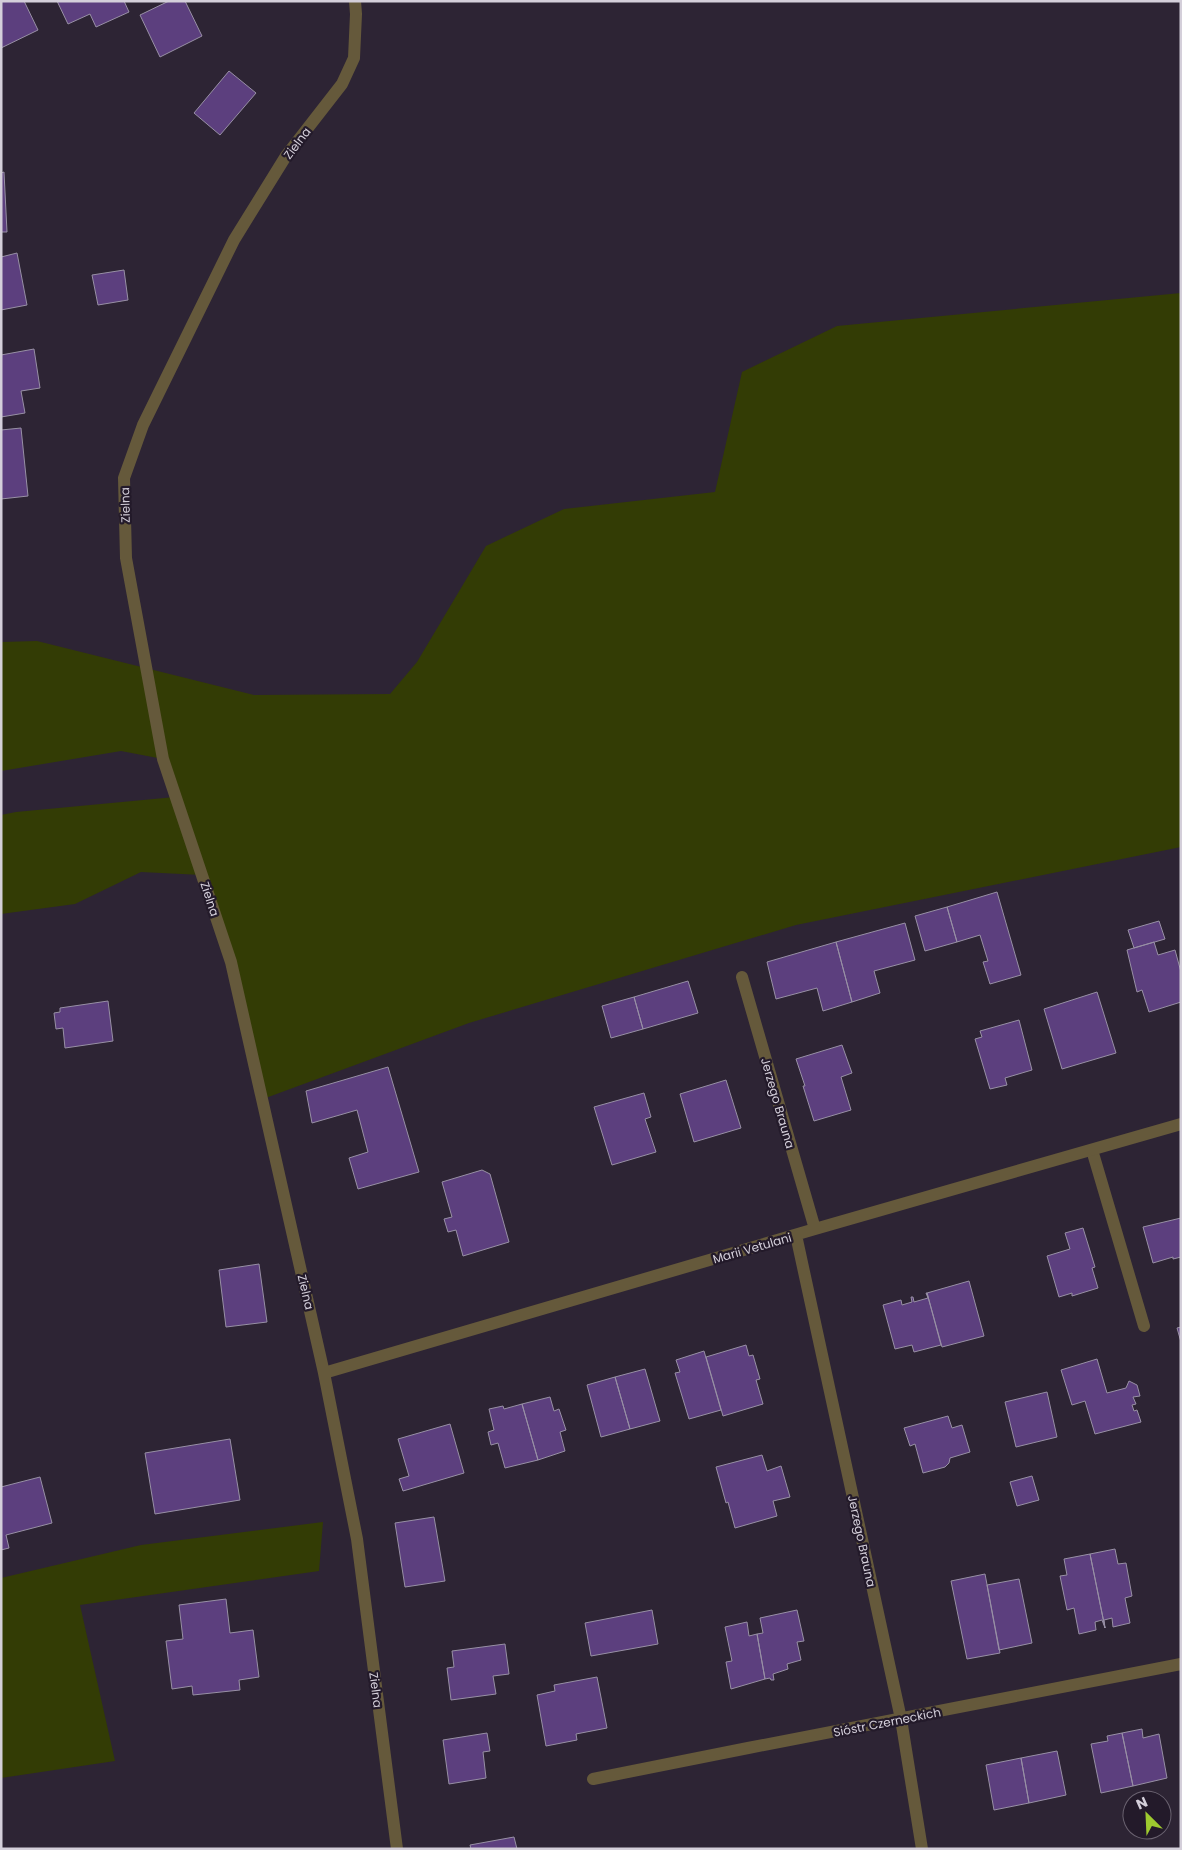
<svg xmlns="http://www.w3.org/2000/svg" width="1182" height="1850" viewBox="0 0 1182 1850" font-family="Poppins,sans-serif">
	<rect width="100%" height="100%" fill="#2d2434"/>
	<path fill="#333c05" d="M1181,293v554l-385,78 -327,98 -206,76 -61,-224 -61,-3 -66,32 -74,10v-99l15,-3 159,-15 -12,-38 -42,-8 -120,20v-129l36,-1 217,54 136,-1 27,-32 69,-116 78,-37 151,-17 27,-120 95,-46z
		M323,1522l-4,49 -239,34 35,156 -114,17v-200l140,-33z"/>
	<path fill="#5c3f7e" stroke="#9890a5" d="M1,1h23l14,29 -37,18z
		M57,1h67l5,11 -33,15 -6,-13 -22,10z
		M169,1h16l17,35 -42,21 -20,-42z
		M229,71l27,22 -36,42 -26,-22z
		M4,172l3,60h-6v-59z
		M17,253l10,52 -26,5v-53z
		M124,270l4,30 -30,5 -6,-30z
		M34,349l6,39 -19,3 4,22 -24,4v-62z
		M21,428l7,68 -27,3v-69z
		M997,892l24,83 -31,9 -7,-22 5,-1 -8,-26 -23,7 -10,-35z
		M947,907l10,35 -32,9 -10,-35z
		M1159,921l6,18 -31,9 -6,-18z
		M905,923l10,37 -41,11 6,22 -28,9 -16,-60z
		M836,942l16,60 -29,9 -6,-23 -41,11 -9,-37z
		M1154,942l4,13 17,-5 6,22v30l-32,10 -7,-22 -5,2 -10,-42z
		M688,981l10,32 -55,16 -9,-32z
		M1097,992l19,61 -54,16 -18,-60z
		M634,997l9,32 -32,9 -9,-32z
		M108,1001l5,40 -48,7 -2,-20 -7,1 -2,-16 6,-1v-4z
		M1019,1020l13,50 -27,8 2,7 -17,4 -15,-50 7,-2 -2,-6z
		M842,1045l10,28 -11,4 10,33 -37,11 -11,-35h2l-9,-27z
		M388,1067l31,105 -61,17 -9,-31 19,-6 -11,-42 -45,13 -6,-32z
		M726,1080l15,48 -47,14 -14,-48z
		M644,1093l7,24 -6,2 11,33 -44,13 -18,-58z
		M482,1170l8,4 19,68 -46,14 -7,-26 -8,2 -4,-13 8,-2 -10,-35z
		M1181,1218v39l-8,2v-2l-20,6 -10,-36z
		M1083,1228l12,39 -3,1 6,20 -26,8v-3l-13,4 -12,-41 23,-7 -5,-16z
		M259,1264l8,58 -41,5 -7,-57z
		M969,1281l15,55 -42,11 -15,-54z
		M926,1293h1l14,52 -27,7 -2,-7 -17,4 -12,-44 18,-5 1,5 10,-3 -1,-5h2l1,5 14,-4z
		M1181,1327v15l-4,-14z
		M746,1345l3,11 4,-1 7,24 -4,1 7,24 -40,12 -17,-59z
		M704,1351l17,59 -32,9 -14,-46 5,-1 -4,-12z
		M1097,1359l10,34 19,-5 3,-7 8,4 3,11 -7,1 3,7 -4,1 2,6 3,-1 4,12 -46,12 -10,-33 -13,4 -11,-35z
		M645,1369l15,52 -30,8 -15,-52z
		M615,1377l15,52 -29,8 -14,-52z
		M1047,1392l10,45 -41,10 -11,-45z
		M550,1397l4,14 5,-2 7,21 -6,2 5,19 -27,9 -16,-56z
		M522,1404l16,56 -33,8 -7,-25 -7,2 -3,-13 6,-2 -5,-21 14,-3 1,3z
		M948,1416l4,12 10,-3 8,27 -20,6 -1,5 -4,4 -22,6 -8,-29 -5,2 -6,-18z
		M450,1424l14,49 -61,18 -4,-12 10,-3 -11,-37z
		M230,1439l10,61 -85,14 -10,-61z
		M762,1455l5,16 14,-5 9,31 -17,4 4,15 -42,12 -7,-26 -2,1 -10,-36z
		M1032,1476l7,24 -22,6 -7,-24z
		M40,1477l12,46 -46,12 3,13 -8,2v-63z
		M434,1517l11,64 -40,6 -10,-64z
		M1115,1549l3,15 8,-1 6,33 -7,2 5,25 -17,4 -1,-9 -8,2 1,8 -15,-74z
		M1090,1554l15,74 -3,-8 -7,2 1,8 -17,4 -5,-26 -7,2 -7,-34 7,-1 -3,-16z
		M985,1574l15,79 -33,6 -16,-78z
		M1019,1579l13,64 -33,7 -12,-65z
		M226,1599l4,34 23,-3 6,47 -20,3 1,10 -47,5 -1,-9 -20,3 -6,-48 17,-2 -4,-34z
		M652,1610l6,34 -67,12 -6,-33z
		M797,1610l7,31 -7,1 4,18 -14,4 1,5 -15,5 1,6h-3l-1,-2 -5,1 -8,-45 6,-1 -3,-15z
		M747,1622l2,14 8,-2 8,45 -34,10 -5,-27 6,-1 -7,-34z
		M505,1644l4,30 -16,2 3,18 -45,6 -4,-32 7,-1 -2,-16z
		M597,1677l10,51 -31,6 1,6 -31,6 -9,-51 18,-4 -1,-6z
		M1142,1729l1,9 16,-4 8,44 -34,8 -11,-53z
		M487,1733l3,18 -7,1 3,26 -37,6 -6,-44z
		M1122,1733l11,53 -32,7 -10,-49 17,-3 -1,-5z
		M1057,1751l9,44 -37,8 -8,-45z
		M1021,1758l8,45 -35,7 -8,-45z
		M514,1837l3,12h-46l-1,-4z"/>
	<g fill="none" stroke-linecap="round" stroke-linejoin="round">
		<path stroke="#65593b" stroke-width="12" d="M1092,1150l52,176
			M593,1779l155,-31 433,-84"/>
		<path stroke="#65593b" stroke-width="12" d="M355,1l1,13 -2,44 -12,26 -56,72 -52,84 -91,185 -19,53 2,80 37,201 68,203 93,411 33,166 40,310
			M742,977l73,252
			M796,1235l105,484 21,130
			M324,1373l491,-144 366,-105"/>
	</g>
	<g text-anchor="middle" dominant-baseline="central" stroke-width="4.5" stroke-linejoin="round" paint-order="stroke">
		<g font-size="12" fill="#d4cfda" stroke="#231a2a">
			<text transform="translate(297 143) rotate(-53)">Zielna</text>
			<text transform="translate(125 505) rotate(-91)">Zielna</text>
			<text transform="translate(210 899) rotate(72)">Zielna</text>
			<text transform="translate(778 1103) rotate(74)">Jerzego Brauna</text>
			<text transform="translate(752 1248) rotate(-16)">Marii Vetulani</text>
			<text transform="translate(306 1292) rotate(77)">Zielna</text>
			<text transform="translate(862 1541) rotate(78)">Jerzego Brauna</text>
			<text transform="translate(376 1690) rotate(83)">Zielna</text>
			<text transform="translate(887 1722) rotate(-11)">Sióstr Czerneckich</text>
		</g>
	</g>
	<rect width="1182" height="1850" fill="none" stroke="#d4cfda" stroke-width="5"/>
	<g transform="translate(1147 1815) rotate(336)"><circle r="24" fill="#231a2a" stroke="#6a6270"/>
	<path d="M0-4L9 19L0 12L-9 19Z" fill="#9eca2f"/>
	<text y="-8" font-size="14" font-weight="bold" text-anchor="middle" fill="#d4cfda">N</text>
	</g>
</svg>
